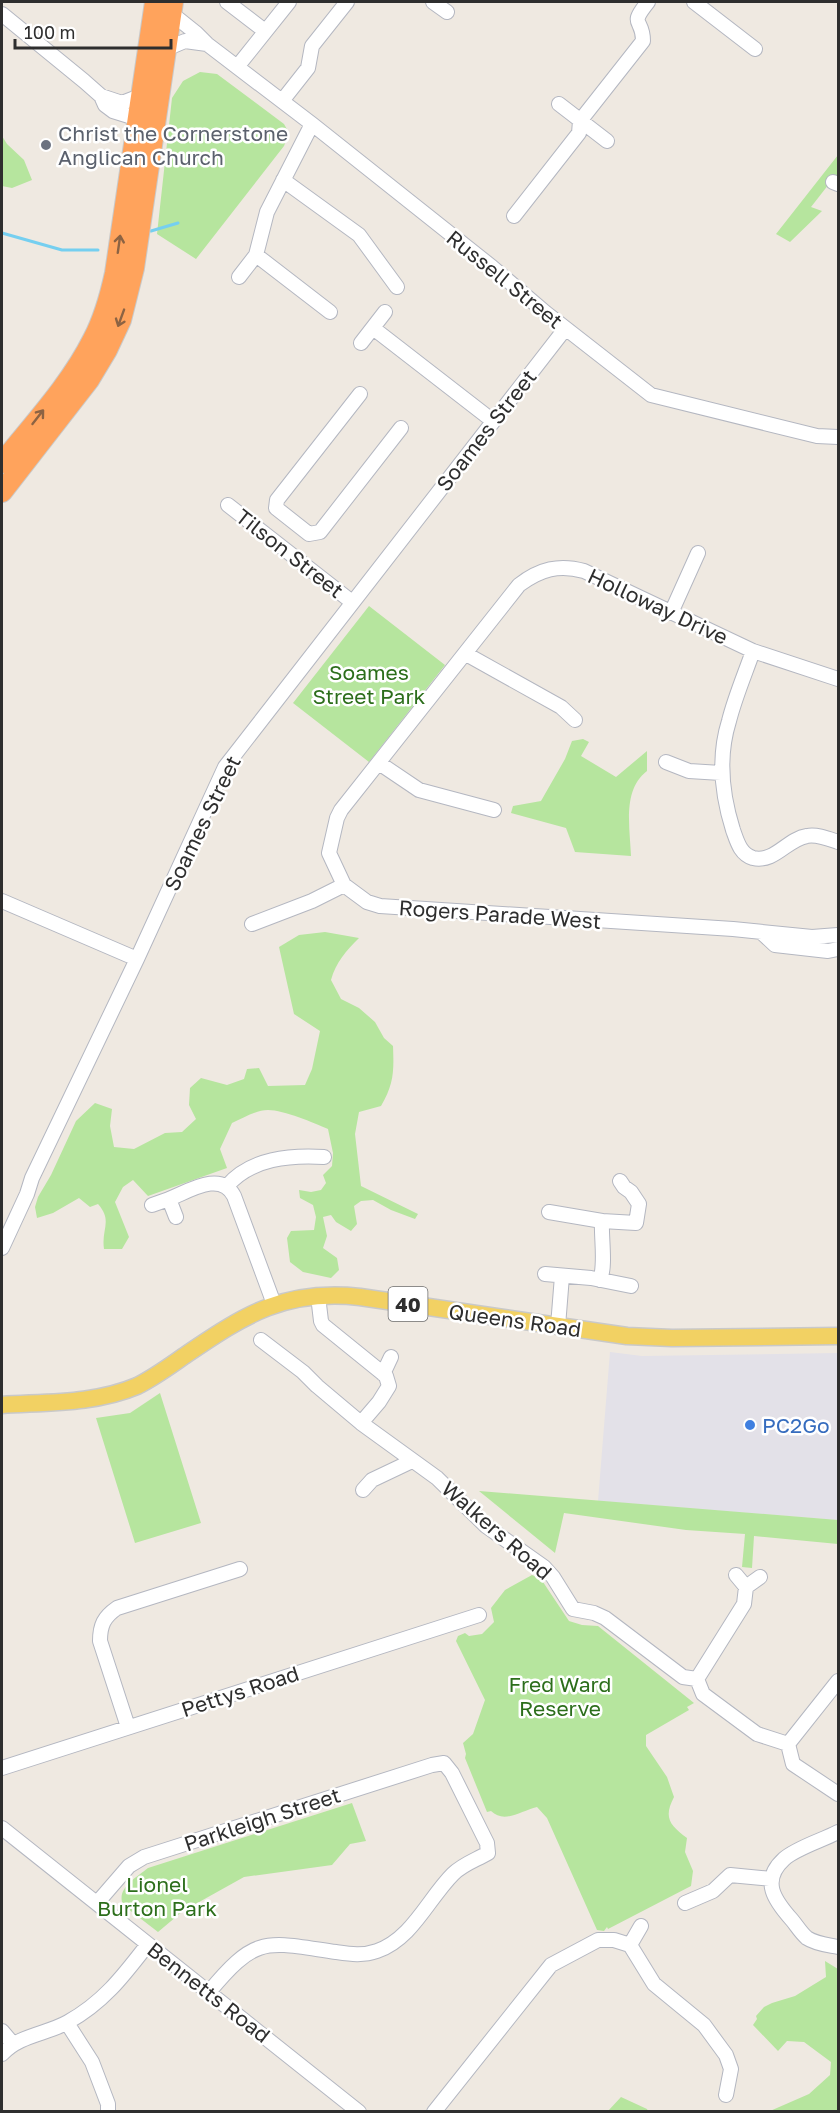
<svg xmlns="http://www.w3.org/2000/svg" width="840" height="2113" viewBox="0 0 840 2113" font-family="'Golos Text',sans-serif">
	<rect width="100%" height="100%" fill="#efe9e1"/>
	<path fill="#e3e1e8" d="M610,1352l32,4 196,-3v167l-240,-19z"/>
	<path fill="#b6e59e" d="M200,72l17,2 67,50 5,9 -5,13 -88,113 -39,-25 15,-136 11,-17z
		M2,136l5,8 17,16 8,20 -20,8 -10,-2z
		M838,155v20h-2l-25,32 11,4 -32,31 -14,-8z
		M369,606l76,59 -76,97 -76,-59z
		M583,739l6,3 -8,14 35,21 31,-26v20c-25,19 -17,57 -16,85l-56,-4 -9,-24 -55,-15 2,-7 28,-5 24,-42 7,-18z
		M325,932l34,6c-13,13 -23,24 -28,42l10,19 18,9 16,14 9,16 9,8c1,25 1,38 -12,60l-22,6 -4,22 6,52 57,28 -3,5 -24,-9 -18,-10 -12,1 -7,5 3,18 -6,7 -15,-9 -5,-7 -8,2 4,19 -4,12 14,10 2,12 -8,8 -28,-6 -13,-10 -3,-24 4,-7 23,-1 2,-13 -3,-12 -13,-7 -1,-8 12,2 10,-2 5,-7 -3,-8 9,-9 1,-13 -5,-24c-14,-6 -44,-19 -60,-19 -12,0 -25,8 -36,13l-12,26 7,19 -79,28 -15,-16 -10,7 -8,15 14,35 -7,12h-18c-3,-20 9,-28 -6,-45l-8,3 -11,-9 -26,15 -16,5 -2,-11 3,-10 13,-22 25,-54 19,-18 17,6 -2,17 4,21 20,2 31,-16 17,-1 14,-13 -7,-14 1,-17 11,-10 26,7 17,-6 3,-10 12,-1 9,18 37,-1 7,-16 8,-38 -26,-17 -15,-67 20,-12z
		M160,1393l41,130 -66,20 -39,-125 34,-5z
		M479,1491l359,29v24l-84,-8 -2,32 -10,-1 3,-33 -59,-4 -122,-17 -9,40z
		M532,1575l9,4 28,42 13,4 16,1 96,77 -7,4 2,3 -43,25v11l21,31 7,20c-11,21 -4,28 13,41l-2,14 8,19 -2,15 -83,43 -1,-2 -3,4 -7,-1 -50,-112 -10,-11c-16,4 -33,17 -46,4l-4,1 -22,-54 1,-4 -3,-11 10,-9 12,-34 -29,-59 2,-5 7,-3 4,3 13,-2 12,-12 -3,-14 14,-18z
		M352,1803l14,38 -16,3 -18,21 -88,12 -61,34 -25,21 -35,-27c-7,-17 13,-27 25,-37z
		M825,1961l13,8v142h-68l39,-17 21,-19 1,-13 -27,-20 -17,-1 -9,10 -25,-26 4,-6 -1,-3 8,-9 8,-4 23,-7 31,-19z
		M621,2097l26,12 1,2h-40z"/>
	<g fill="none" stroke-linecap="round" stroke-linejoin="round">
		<path stroke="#75cff0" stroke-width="3" d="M151,231l27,-8
			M2,233l60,17h36"/>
		<defs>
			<path id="minor" d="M227,2l38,29
				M433,2l14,10
				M694,2l61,47
				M171,13l25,20 11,11 105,80 180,143 54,46 105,82 166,41 21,1
				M2,14l82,67 17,15 4,9 8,6 16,5 15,-5
				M166,49l19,-8 22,3
				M237,67l52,-65
				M101,96l21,7 18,-7
				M282,101l26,-33 4,-22 35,-44
				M559,104l48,37
				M283,180l76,55 38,52
				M833,182l5,2
				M514,216l65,-83 1,-12 63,-80c0,-24 -15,-14 5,-39
				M256,255l74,57
				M239,277l17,-22 11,-43 45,-88
				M373,328l120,93
				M361,343l24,-31
				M360,394l-83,106 -1,8 33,26 11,-2 81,-104
				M228,505l124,97
				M671,613l27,-60
				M753,651c-8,23 -18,46 -24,70 -11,35 -7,74 4,109 4,11 7,24 20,28 22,5 34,-19 54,-22 10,-2 22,3 31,6
				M466,654l95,53 14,13
				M666,762l23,9 32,2
				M379,763l40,27 75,20
				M344,885l-15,-32 8,-35 4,-8 178,-225c21,-16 40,-21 65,-14l169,80 85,28
				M2,901l135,58
				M252,924l60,-23 32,-16 23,17 13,4 353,23 79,8 26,-2
				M761,932l14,13 53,6 10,-2
				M227,1186c24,-28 63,-31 97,-29
				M169,1199c20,-8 52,-29 65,-3l40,108
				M152,1205l17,-6 7,18
				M549,1212l53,9c-1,17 4,44 -2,59
				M602,1221l34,2 3,-19 -8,-12 -7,-5 -4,-6
				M2,1248l25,-54 5,-16 105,-219 88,-192 340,-438
				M545,1274l46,4 40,8
				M318,1296l3,25 2,4 63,51 3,10 -10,16 -18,21
				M558,1326l4,-50
				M261,1340l42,32 14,14 44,37 76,55 49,48 58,41 9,10 20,32 21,4 11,5 78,59 14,2 6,15 54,40 31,10 5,20 45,30
				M383,1374l8,-17
				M363,1490l9,-10 40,-19
				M736,1575l10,12 14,-10
				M697,1679l47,-75 2,-17
				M128,1727l-28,-86c0,-16 4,-24 17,-33l123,-39
				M788,1744l50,-63
				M2,1768l477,-153
				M2,1828l357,284
				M838,1832c-15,8 -42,16 -54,27 -24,22 -9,42 8,61 5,6 9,13 15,18 9,6 21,7 31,9
				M97,1903l32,-37 15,-9 288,-92 12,-2 8,10 35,70 1,10c-12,7 -25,11 -35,21 -25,25 -41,65 -76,77 -14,5 -27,3 -41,1 -70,-10 -79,-18 -127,40
				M685,1903l28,-12 17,-16 42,4
				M630,1945l11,-19
				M67,2023l25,39 16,42v8
				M2,2031l11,13
				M2,2054c17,-19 45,-20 66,-32 36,-20 56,-47 80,-78
				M434,2112l117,-147 47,-25h16l16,5 24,39 50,41 22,30 5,14 -5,26"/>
			<path id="major" d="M2,1405c44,-3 93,-1 135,-19 18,-9 34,-21 50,-32 59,-40 98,-65 173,-57l267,39 45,2 166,-2"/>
			<path id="highway" d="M2,463c31,-39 68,-78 91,-124 11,-21 17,-43 22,-66l40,-271
				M2,492l87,-112 18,-30 14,-30 13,-52 39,-266"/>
		</defs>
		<use href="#minor" stroke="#b4b7c1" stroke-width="16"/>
		<use href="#major" stroke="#c9c9c9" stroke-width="19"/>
		<use href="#highway" stroke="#c9c9c9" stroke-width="22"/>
		<use href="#minor" stroke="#fff" stroke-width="14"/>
		<use href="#major" stroke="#f2d163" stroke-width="16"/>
		<use href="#highway" stroke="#ffa35c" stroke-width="20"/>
	</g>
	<defs><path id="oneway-shaft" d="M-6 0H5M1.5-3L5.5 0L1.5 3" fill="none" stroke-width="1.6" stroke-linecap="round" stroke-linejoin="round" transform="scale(1.5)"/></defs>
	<g stroke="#8c6343">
		<use href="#oneway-shaft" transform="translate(119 244) rotate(-82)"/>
		<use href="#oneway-shaft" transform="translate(121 318) rotate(110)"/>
		<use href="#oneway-shaft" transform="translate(38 417) rotate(-52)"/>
	</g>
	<circle fill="#6b7280" stroke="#fff" stroke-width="2" cx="46" cy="145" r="6"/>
	<circle fill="#3f7fe0" stroke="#fff" stroke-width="2" cx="750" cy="1425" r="6"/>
	<g text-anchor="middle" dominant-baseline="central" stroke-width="5" stroke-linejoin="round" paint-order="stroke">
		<rect fill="#fff" stroke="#6d6d6d" stroke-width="1.5" x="388.5" y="1287" width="39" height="34" rx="4.5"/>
		<g font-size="20" font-weight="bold" fill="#2e2e2e">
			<text x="408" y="1304">40</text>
		</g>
		<g font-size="21" fill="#5b616d" stroke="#fff" text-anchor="start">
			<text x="58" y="133">Christ the Cornerstone<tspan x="58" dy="24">Anglican Church</tspan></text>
		</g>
		<g font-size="21" fill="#2e2e2e" stroke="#fff">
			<text transform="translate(505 279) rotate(39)">Russell Street</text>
			<text transform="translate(486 430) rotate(-52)">Soames Street</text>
			<text transform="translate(290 553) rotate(38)">Tilson Street</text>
			<text transform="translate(658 606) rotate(25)">Holloway Drive</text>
			<text transform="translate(202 823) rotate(-64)">Soames Street</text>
			<text transform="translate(500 914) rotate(4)">Rogers Parade West</text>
			<text transform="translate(515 1320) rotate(8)">Queens Road</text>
			<text transform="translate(497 1530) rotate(41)">Walkers Road</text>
			<text transform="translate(240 1691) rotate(-18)">Pettys Road</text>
			<text transform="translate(262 1819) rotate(-18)">Parkleigh Street</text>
			<text transform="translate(209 1992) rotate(38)">Bennetts Road</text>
		</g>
		<g font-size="21" fill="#2c6e1b" stroke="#fff">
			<text x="369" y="672">Soames<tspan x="369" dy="24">Street Park</tspan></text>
			<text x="560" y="1684">Fred Ward<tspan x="560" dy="24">Reserve</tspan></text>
			<text x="157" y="1884">Lionel<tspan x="157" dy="24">Burton Park</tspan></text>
		</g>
		<g font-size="21" fill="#366cbe" stroke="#fff" text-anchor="start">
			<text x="762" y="1425">PC2Go</text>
		</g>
	</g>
	<rect width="840" height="2113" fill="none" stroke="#2e2e2e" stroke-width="6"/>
	<path d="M15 39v9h156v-9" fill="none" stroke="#2e2e2e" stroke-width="3"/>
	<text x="24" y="39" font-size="18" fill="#2e2e2e" stroke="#ffffff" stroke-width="4.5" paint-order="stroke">100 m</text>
</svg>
